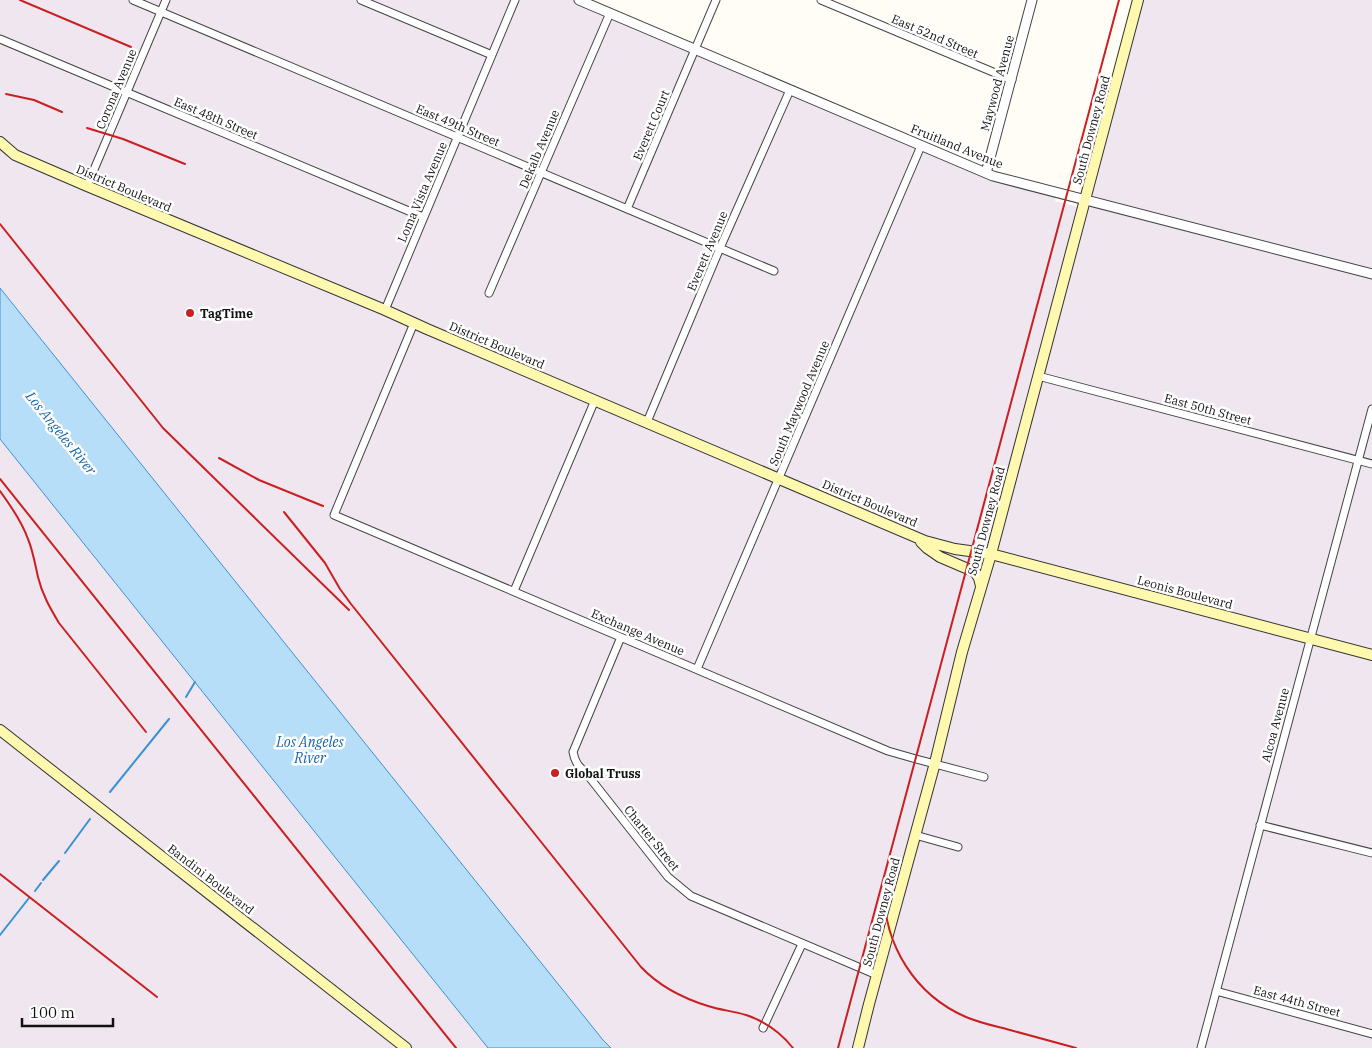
<svg xmlns="http://www.w3.org/2000/svg" width="1372" height="1048" viewBox="0 0 1372 1048" font-family="'IBM Plex Serif',serif">
	<rect width="100%" height="100%" fill="#fffdf5"/>
	<path fill="#efe6ef" d="M0,0h581l401,171 75,20 -2,10 31,8 56,-209h230v1048h-1372z"/>
	<path fill="#b7def9" stroke="#3a91d4" d="M0,288l603,752 8,8h-123l-488,-609z"/>
	<g fill="none" stroke-linecap="round" stroke-linejoin="round">
		<path stroke="#3a91d4" stroke-width="2" d="M186,697l9,-15
			M110,792l59,-73
			M65,853l25,-34
			M43,880l16,-19
			M35,891l6,-8
			M0,935l29,-37"/>
		<defs>
			<path id="minor" d="M133,0l641,271
				M361,0l131,55
				M821,0l191,80
				M0,39l423,178
				M87,186l79,-186
				M627,209l89,-209
				M489,293l121,-280
				M385,310l130,-310
				M414,323l-80,192 554,236 28,8 68,18
				M1038,376l334,88
				M647,422l73,-174 70,-158
				M514,591l81,-191
				M621,637l-48,115c2,10 5,14 13,21l82,104 23,19 186,79
				M697,669l224,-523
				M1260,825l112,28
				M915,835l43,12
				M1216,991l156,43
				M763,1028l39,-84
				M1201,1048l171,-639"/>
			<path id="tertiary" d="M579,0l414,176 379,98
				M986,173l46,-173"/>
			<path id="secondary" d="M0,142l15,13 72,31 298,124 42,19 498,212 30,8 36,5 381,101
				M921,542l6,6 13,9 35,15 4,6 2,8
				M0,730l406,318
				M858,1048l11,-44 66,-241 27,-111 29,-98 147,-554"/>
		</defs>
		<use href="#minor" stroke="#444" stroke-width="9"/>
		<use href="#tertiary" stroke="#444" stroke-width="11"/>
		<use href="#secondary" stroke="#333" stroke-width="12"/>
		<use href="#minor" stroke="#fff" stroke-width="7"/>
		<use href="#tertiary" stroke="#fff" stroke-width="9"/>
		<use href="#secondary" stroke="#fff9b0" stroke-width="10"/>
		<path stroke="#ca2022" stroke-width="2" d="M20,0l111,47
			M6,94l28,6 28,12
			M87,128l36,11 62,25
			M0,224l163,204 186,182
			M219,458l40,22 64,26
			M0,479l456,569
			M0,491c11,15 22,31 28,48 5,12 7,25 10,38 4,17 12,31 21,46l87,109
			M284,512l41,51 15,26 11,15 290,363c18,19 41,31 67,39 12,4 25,5 38,9 18,6 35,18 47,33
			M0,874l157,123
			M884,890c0,55 31,105 82,127 14,6 29,9 44,13 22,6 44,12 66,18
			M838,1048l281,-1048"/>
	</g>
	<g fill="#ca2022" stroke="#fff" stroke-width="2">
		<circle cx="190" cy="313" r="5"/>
		<circle cx="555" cy="773" r="5"/>
	</g>
	<g text-anchor="middle" dominant-baseline="central" stroke-width="5" stroke-linejoin="round" paint-order="stroke">
		<g font-size="12" fill="#111" stroke="#fff">
			<text transform="translate(935 36) rotate(23)">East 52nd Street</text>
			<text transform="translate(997 83) rotate(-75)">Maywood Avenue</text>
			<text transform="translate(116 89) rotate(-67)">Corona Avenue</text>
			<text transform="translate(216 118) rotate(23)">East 48th Street</text>
			<text transform="translate(458 125) rotate(23)">East 49th Street</text>
			<text transform="translate(651 125) rotate(-67)">Everett Court</text>
			<text transform="translate(1091 130) rotate(-75)">South Downey Road</text>
			<text transform="translate(957 146) rotate(22)">Fruitland Avenue</text>
			<text transform="translate(539 149) rotate(-67)">Dekalb Avenue</text>
			<text transform="translate(124 188) rotate(23)">District Boulevard</text>
			<text transform="translate(422 192) rotate(-67)">Loma Vista Avenue</text>
			<text transform="translate(707 251) rotate(-67)">Everett Avenue</text>
			<text transform="translate(497 345) rotate(23)">District Boulevard</text>
			<text transform="translate(799 403) rotate(-67)">South Maywood Avenue</text>
			<text transform="translate(1208 409) rotate(15)">East 50th Street</text>
			<text transform="translate(870 503) rotate(23)">District Boulevard</text>
			<text transform="translate(986 521) rotate(-75)">South Downey Road</text>
			<text transform="translate(1185 592) rotate(15)">Leonis Boulevard</text>
			<text transform="translate(638 632) rotate(23)">Exchange Avenue</text>
			<text transform="translate(1275 725) rotate(-75)">Alcoa Avenue</text>
			<text transform="translate(652 838) rotate(51)">Charter Street</text>
			<text transform="translate(211 879) rotate(38)">Bandini Boulevard</text>
			<text transform="translate(881 912) rotate(-75)">South Downey Road</text>
			<text transform="translate(1297 1001) rotate(15)">East 44th Street</text>
		</g>
		<g font-size="12" font-weight="bold" fill="#111" stroke="#fff" text-anchor="start">
			<text x="200" y="313">TagTime</text>
			<text x="565" y="773">Global Truss</text>
		</g>
		<g font-size="14" font-style="italic" fill="#1263ab" stroke="#fff">
			<text transform="translate(61 433) rotate(51)">Los Angeles River</text>
			<text x="310" y="742">Los Angeles<tspan x="310" dy="16">River</tspan></text>
		</g>
	</g>
	<path d="M22 1018v8h91v-8" fill="none" stroke="#111111" stroke-width="2.5"/>
	<text x="30" y="1018" font-size="15" fill="#111111" stroke="#ffffff" stroke-width="4" paint-order="stroke">100 m</text>
</svg>
